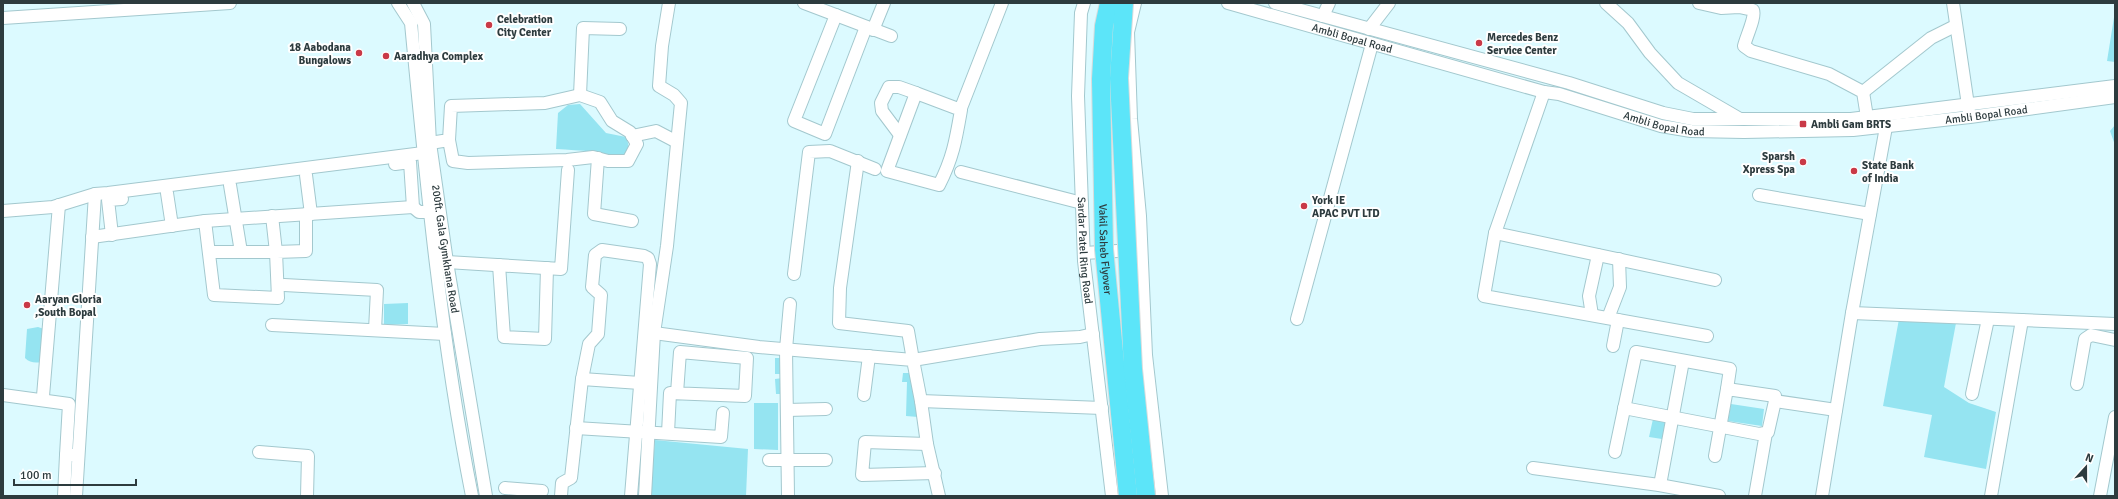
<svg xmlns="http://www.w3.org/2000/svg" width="2118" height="499" viewBox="0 0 2118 499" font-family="Signika,sans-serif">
	<rect width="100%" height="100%" fill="#dcfaff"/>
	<path fill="#95e4f1" d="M2115,11v51l-8,-1z
		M580,104l26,29 20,4c7,15 -3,22 -18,21 -5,-1 -9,-6 -15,-6 -12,-2 -25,-2 -37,-3l2,-36 10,-8z
		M2115,125v20l-5,-14z
		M408,303v21l-24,1v-21z
		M1899,319l57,4 -12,64 25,16 27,9 -10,57 -62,-12 8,-42 -49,-9z
		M38,327l6,2 -2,33c-7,1 -12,1 -17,-4l2,-29z
		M775,358h7v16h-7z
		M903,373h9l6,44 -12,-1 1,-34h-5z
		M783,378v16h-7l-1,-15z
		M754,403h24v47l-24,-1z
		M1731,404l33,5 -2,17 -34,-5z
		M1653,419l13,3 -4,17 -13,-2z
		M655,440l93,9 -2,47h-96z"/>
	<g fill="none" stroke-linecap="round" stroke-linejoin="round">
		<defs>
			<g id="minor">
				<path d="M398,3l13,20c15,158 30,317 61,473"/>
				<path id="s1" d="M413,3l11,21 6,119 17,119 39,234"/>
				<path d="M804,3l87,33"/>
				<path id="s2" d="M1084,3l-3,10 -3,83 6,165 28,235"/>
				<path d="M1135,3l-7,29 3,87 9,97 6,139 16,141"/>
				<path id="s3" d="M1228,3l316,89 15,2 102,32 30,5 53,1 109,-2 117,-13 145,-20"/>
				<path d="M1275,3l294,80 94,30 30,6h158l264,-33"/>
				<path d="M1606,3l22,20 22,30 28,30 62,36"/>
				<path d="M1699,3l22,5 18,-1 14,3c3,7 -7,27 -9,36l7,5 78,23 34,18 4,25"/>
				<path d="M1953,3l16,109"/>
				<path d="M836,15l-42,106 31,13 41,-107"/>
				<path d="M1323,16l6,-13"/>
				<path d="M3,18l227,-15"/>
				<path d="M1369,29l20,-26"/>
				<path d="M873,30l11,-27"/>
				<path d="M1544,92l-49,141 -11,63 223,40"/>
				<path d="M1863,92l68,-54 24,-12"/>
				<path d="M580,95l3,-67 37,1"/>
				<path d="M961,110l-45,-17 -29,78 52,14c14,-27 17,-46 22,-75v-2l41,-105"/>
				<path d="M900,135l-18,-24 -1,-8 8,-16h10l17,6"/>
				<path d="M632,136l24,-5 21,11"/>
				<path d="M430,143l19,-3 2,-34 94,-3 35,-8 20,7 12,19 18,11 7,12 -9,17h-20l-15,-4 -26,3 -99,3 -15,-2 -4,-21"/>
				<path d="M598,158l-4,56 38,7"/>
				<path d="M858,161l-18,127 -1,35 69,8 5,29 127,-21 40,-2 13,-3"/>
				<path d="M395,164l15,-2 3,45 6,5h10"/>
				<path d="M961,172l121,31"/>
				<path d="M306,175l5,39"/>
				<path d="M230,185l11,67"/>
				<path d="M167,193l5,33"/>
				<path d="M1759,195l111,19"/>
				<path d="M3,211l50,-4 42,-13 13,-1 315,-40"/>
				<path d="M205,221l9,74 64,3 -2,-46 30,-1v-37"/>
				<path d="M1495,233l220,47"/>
				<path d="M112,235l-4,-35 14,-1"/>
				<path d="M92,237l113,-16 208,-14"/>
				<path d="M209,252h67l-4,-36"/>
				<path d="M1084,253l50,-3"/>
				<path d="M447,262l114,7 7,-99"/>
				<path d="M499,265l5,72 41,2 2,-71"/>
				<path d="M794,274l15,-122 21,-1 45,18"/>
				<path d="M284,285l93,5 -2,40"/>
				<path d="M1852,313l263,11"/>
				<path d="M1592,315l-3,-19 9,-41"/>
				<path d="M1608,318l12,-31 -1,-28"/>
				<path d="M1297,319l75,-275"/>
				<path d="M272,325l173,9"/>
				<path d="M654,333l105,14 154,13 8,41 181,7"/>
				<path d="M1613,346l5,-26"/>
				<path d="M582,379l58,4"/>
				<path d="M2077,384l8,-45 6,-4 24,5"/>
				<path d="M1972,394l16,-75"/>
				<path d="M3,395l66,9 -3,51h12"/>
				<path d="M864,395l5,-39"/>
				<path d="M43,396l16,-191"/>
				<path d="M921,401l6,43 12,52"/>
				<path d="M1624,408l135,26 9,-2 7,-31 61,9"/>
				<path d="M787,410l39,-1"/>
				<path d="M576,428l145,9 2,-24"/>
				<path d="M668,433l2,-40 75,3 2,-38 -67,-6 -3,41"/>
				<path d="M927,444l-62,-2 -3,33 73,-2"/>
				<path d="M259,452l49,4 -1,40"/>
				<path d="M1615,452l21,-100 94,17 -3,20"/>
				<path d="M1715,456l12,-67 48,7v5"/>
				<path d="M769,460h57"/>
				<path d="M1533,468l126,17 60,11"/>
				<path d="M1660,485l23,-124"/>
				<path d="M505,488l37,3"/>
				<path d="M64,496l2,-41"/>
				<path d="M76,496l19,-302"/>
				<path d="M561,496l1,-13 9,-5 11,-99 7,-35 9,-10 3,-39 -9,-8 3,-32 7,-5 42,6 4,2 2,6 -19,232"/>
				<path d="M645,496l9,-163 13,-87 14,-143 -7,-8 -15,-9 3,-40 7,-43"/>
				<path d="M788,496l-2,-147 4,-45"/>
				<path d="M1755,496l11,-63"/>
				<path d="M1822,496l30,-183 34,-186"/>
				<path d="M1991,496l31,-176"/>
				<path d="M2100,496l15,-79"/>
			</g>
		</defs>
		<use href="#minor" stroke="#a3c8ce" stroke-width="14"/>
		<use href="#minor" stroke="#fff" stroke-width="12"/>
		<defs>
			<g id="highway-bridge">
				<path id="s4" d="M1109,3l-5,23 -3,53 3,170 24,247"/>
				<path d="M1124,3l-5,75 14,291 13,127"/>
			</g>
		</defs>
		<use href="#highway-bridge" stroke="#d9dcdc" stroke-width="20" stroke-linecap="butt"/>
		<use href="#highway-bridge" stroke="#5ce5f9" stroke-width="18"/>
	</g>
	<g fill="#c93947" stroke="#fff" stroke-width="1.5">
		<circle cx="489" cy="25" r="4"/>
		<circle cx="1479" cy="43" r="4"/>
		<circle cx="359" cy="53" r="4"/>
		<circle cx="386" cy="56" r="4"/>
		<rect x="1799" y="120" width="8" height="8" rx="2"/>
		<circle cx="1803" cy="162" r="4"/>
		<circle cx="1854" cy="171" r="4"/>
		<circle cx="1304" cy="206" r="4"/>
		<circle cx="27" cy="305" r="4"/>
	</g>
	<g text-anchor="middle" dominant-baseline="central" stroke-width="4" stroke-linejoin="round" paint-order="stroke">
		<g font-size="11" font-weight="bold" fill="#2d3b3e" stroke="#fff" text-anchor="start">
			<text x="497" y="19">Celebration<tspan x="497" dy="13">City Center</tspan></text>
			<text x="1487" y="37">Mercedes Benz<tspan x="1487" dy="13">Service Center</tspan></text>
			<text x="351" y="47" text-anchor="end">18 Aabodana<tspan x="351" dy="13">Bungalows</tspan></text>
			<text x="394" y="56">Aaradhya Complex</text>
			<text x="1811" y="124">Ambli Gam BRTS</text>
			<text x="1795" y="156" text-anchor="end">Sparsh<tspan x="1795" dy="13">Xpress Spa</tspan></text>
			<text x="1862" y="165">State Bank<tspan x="1862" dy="13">of India</tspan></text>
			<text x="1312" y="200">York IE<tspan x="1312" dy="13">APAC PVT LTD</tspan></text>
			<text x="35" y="299">Aaryan Gloria<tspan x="35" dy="13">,South Bopal</tspan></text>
		</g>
		<g font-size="11" fill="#2d3b3e" stroke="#fff">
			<text stroke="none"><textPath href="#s3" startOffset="129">Ambli Bopal Road</textPath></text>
			<text stroke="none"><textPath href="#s3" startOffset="777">Ambli Bopal Road</textPath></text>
			<text stroke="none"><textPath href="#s3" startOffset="453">Ambli Bopal Road</textPath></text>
			<text stroke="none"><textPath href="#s1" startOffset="250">200ft. Gala Gymkhana Road</textPath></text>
			<text stroke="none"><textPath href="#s2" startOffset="248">Sardar Patel Ring Road</textPath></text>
			<text stroke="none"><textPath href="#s4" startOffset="247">Vakil Saheb Flyover</textPath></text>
		</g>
	</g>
	<rect width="2118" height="499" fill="none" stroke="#2d3b3e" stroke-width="8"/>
	<g transform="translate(2086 467) rotate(21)" stroke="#ffffff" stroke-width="3" paint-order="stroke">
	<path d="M0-3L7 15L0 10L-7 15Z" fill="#2d3b3e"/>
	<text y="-6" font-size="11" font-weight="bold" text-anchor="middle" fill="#2d3b3e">N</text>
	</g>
	<path d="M14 479v6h122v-6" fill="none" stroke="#2d3b3e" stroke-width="2"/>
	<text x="20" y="479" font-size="12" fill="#2d3b3e" stroke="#ffffff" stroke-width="3" paint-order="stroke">100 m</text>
</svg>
